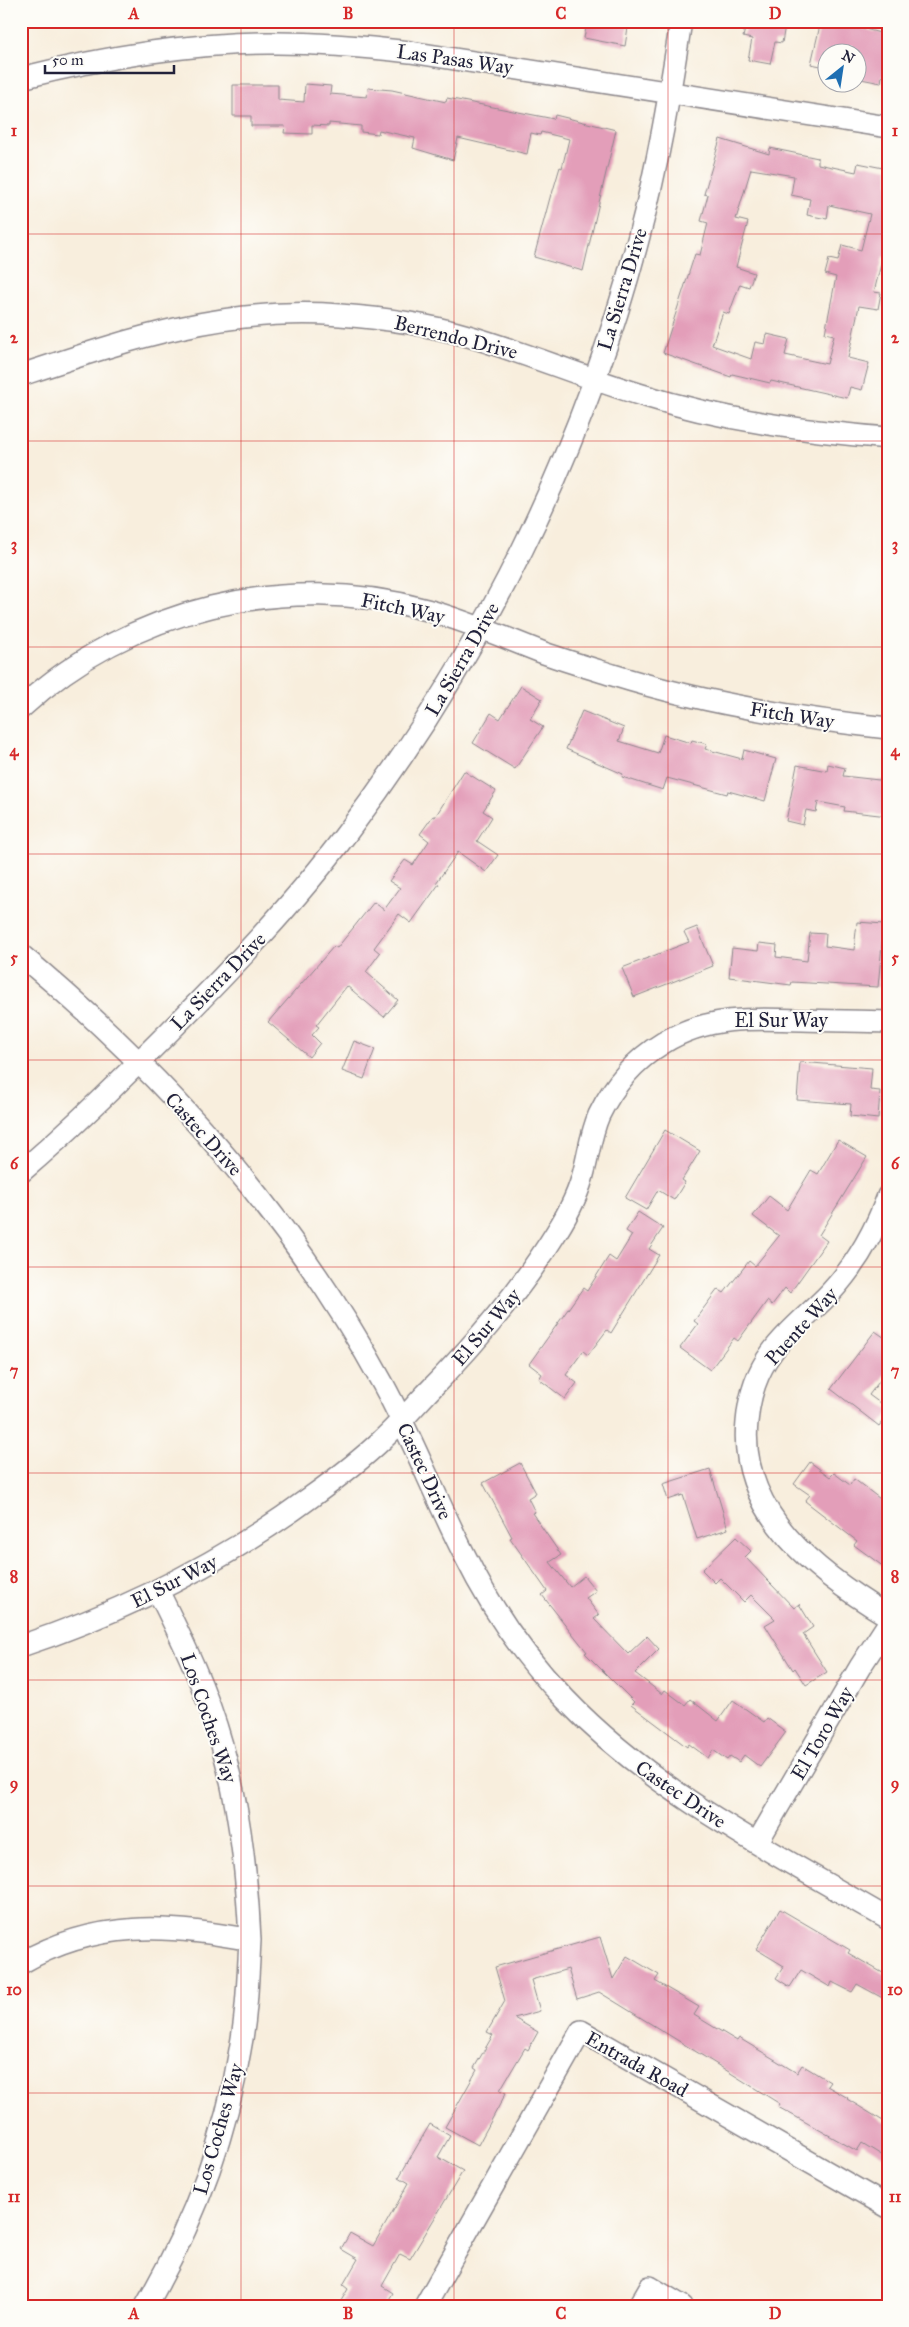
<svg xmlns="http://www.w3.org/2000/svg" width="909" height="2327" viewBox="0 0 909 2327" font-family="'IM FELL Great Primer',serif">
	<rect width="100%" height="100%" fill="#fdfcf7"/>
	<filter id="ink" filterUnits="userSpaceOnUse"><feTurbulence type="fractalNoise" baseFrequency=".02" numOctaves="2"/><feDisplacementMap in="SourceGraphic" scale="10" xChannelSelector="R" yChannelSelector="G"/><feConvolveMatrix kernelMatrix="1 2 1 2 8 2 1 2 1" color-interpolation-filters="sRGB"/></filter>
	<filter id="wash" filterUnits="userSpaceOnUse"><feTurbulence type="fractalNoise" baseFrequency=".0096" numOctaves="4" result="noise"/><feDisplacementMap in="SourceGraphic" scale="20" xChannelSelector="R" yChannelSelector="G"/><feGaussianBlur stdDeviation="1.12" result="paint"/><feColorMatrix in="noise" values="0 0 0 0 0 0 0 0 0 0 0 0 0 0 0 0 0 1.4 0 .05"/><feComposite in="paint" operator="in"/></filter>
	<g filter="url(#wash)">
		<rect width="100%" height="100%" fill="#f8eedd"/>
		<g id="blocks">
			<path fill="#e39eb9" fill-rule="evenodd" d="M593,21h36l-4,25 -41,-8 3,-15 5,2z
				M747,21h20l18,4 -3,18 -7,-1 -5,22 -22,-4 4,-21 -9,-2z
				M821,21h13l54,14v43l-6,-2 -1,7 -25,-5v-26h-30v15l-15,-3z
				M305,84l26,2 -1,8 37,3 1,-9 24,2 54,12 1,-4 107,21 1,-4 61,15 -33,141 -49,-14 17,-63h1l8,-27 2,1 7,-29 -28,-7 -1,3 -9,-2 -4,21 -69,-16 -5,22 -40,-12 2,-10 -36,-8 -1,4 -17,-2v-6l-32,-3v3l-17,-1v9l-28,-1 1,-7h-34v-10h-18v-31h45v15l26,2z
				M720,139l49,15 1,-6 48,10v6l38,8 2,-9 30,6v89l-5,-2 -9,36 7,1 -3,16 -19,-3 -11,52 21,5 -7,27 -12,-3 -3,11 -76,-17 -1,2 -38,-9 -1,3 -68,-24 32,-99 5,1 8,-32 -7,-2 7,-26 -4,-1zM751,169l43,7 -3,19 19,4 -3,16 20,4 2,-14 41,9 -9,36 -19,-5 -4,16 -9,-2 -4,15 11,3 -11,56 9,2 -7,29 -42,-9 4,-16 -22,-5 -2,10 -10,-2 -4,17 -39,-14 11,-33 6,2 11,-30 9,3 5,-14 -18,-6 12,-45 -12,-3z
				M521,686l21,13 -12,20 13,8 -28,42 -42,-26 18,-30 9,6z
				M582,711l42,17 -5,13 39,12 6,-18 27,8 1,-3 15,4 -2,5 37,10 2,-9 32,9 -11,42 -37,-10 -1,3 -60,-16 -4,12 -41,-13 1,-3 -57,-25z
				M828,764l17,4 -2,8 45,5v35l-44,-5 1,-4 -27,-5 -2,10 -10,-2 -3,15 -17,-4 11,-56 30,6z
				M464,771l32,20 -13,20 9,6 -15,24 21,14 -12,17 -28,-20 -22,31 3,1 -28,39 -12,-9 -25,34 6,5 -14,19 32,28 -14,17 -37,-31 -31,39 3,2 -7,8 8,8 -11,14 -41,-35 66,-76 3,2 37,-46 10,8 16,-22 -11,-7 16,-21 8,5 16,-24 -9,-7 13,-18 2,1z
				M857,922l27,2 -6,63 -86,-5 -1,3 -62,-8 3,-29 26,3 1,-8 18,2 -1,12 31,4 3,-28 16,1 -1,12 29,4z
				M697,927l16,39 -79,31 -12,-29 67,-26 -5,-10z
				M354,1041l21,8 -11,30 -22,-8z
				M800,1062l72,6 -2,22 10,1 -2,28 -28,-3 1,-12 -54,-4z
				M665,1130l35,21 -18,29 3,2 -11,18 -16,-10 -12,20 -21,-12z
				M838,1140l29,17 -48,78 8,6 -37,52 -5,-5 -13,17 -5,-4 -29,40 -4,-3 -24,32 -30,-22 18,-24 -4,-3 24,-32 6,4 25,-32 6,5 24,-30 -26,-20 16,-20 18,14 24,-40 7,4z
				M638,1212l25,16 -14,21 10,6 -48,78 -4,-3 -19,25 -5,-4 -17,24 11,8 -12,16 -26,-20 3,-5 -13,-10 54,-76 4,3 22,-35 7,5 16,-26 -6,-4z
				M875,1331l13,9v30l-19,25 19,14v5l-9,12 -48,-37z
				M810,1462l20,15 4,-4 16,12 4,-6 34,26v65l-34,-25 3,-4 -52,-40 5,-6 -16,-11z
				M520,1463l16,30 -8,5 7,14 -3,1 29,42 -11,7 20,25 14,-11 12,15 -10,7 13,17 -5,4 34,35 19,-18 12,13 -24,24 27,21 3,-4 20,15 5,-6 28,22 15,-21 31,22 3,-4 19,14 -26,35 -16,-12 -5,7 -9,-6 -3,4 -14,-10 -5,8 -19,-14 -2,3 -56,-42 3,-3 -49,-49 2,-1 -45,-57 5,-4 -37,-53 2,-1 -29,-54z
				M710,1469l18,60 -31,10 -14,-44 -15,5 -5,-16z
				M736,1537l15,14 -6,6 49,51 5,-4 14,23 -10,7 24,38 -21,13 -11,-17 -2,2 -28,-45 10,-6 -24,-24 -7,7 -24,-24 -5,5 -13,-13z
				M780,1909l70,41 -2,3 40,23v25l-31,-17 -5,8 -20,-10 -2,5 -29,-17 -11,17 -14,-9 8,-12 -28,-17z
				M600,1937l13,42 14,-23 32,19 -4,6 44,26 -5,8 43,26 2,-3 58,35 5,-8 28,17 -3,4 21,12 -1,1 41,25v35l-26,-16 -5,8 -50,-28 -29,-16 2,-3 -59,-37 -122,-75 -22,7 -9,-30 -37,11 9,31 -26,7 24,14 -10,18 -3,-2 -25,42 6,3 -28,52 -33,-18 32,-57 -3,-2 19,-33 -6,-3 18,-31 -10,-34z
				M430,2124l20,12 -12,21 25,14 -53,88 -10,-5 -18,32 11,7 -8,13h-47l10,-17 -5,-4 15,-26 -17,-10 9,-16 23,13 36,-63 -10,-6z"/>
		</g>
	</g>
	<g filter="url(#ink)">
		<use href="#blocks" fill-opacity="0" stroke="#8d888c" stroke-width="1"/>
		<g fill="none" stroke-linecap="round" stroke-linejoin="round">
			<defs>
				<path id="minor" d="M21,78c84,-21 170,-36 256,-35 45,0 89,4 133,9l478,75
					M21,375c106,-35 205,-69 319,-60 43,3 86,9 128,21 58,17 115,41 174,59 80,25 162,36 246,43
					M21,708c108,-100 265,-137 406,-98 40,11 78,28 117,43 22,8 46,15 69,22 89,28 182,43 275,53
					M21,955c145,121 272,264 362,429 30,55 52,113 80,168 26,53 61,105 102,147 91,95 210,154 323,220
					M21,1172c52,-44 100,-92 149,-141 62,-63 124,-127 177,-198 135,-178 236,-381 292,-597 19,-71 31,-143 42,-215
					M888,1196c-13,35 -32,69 -58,97 -19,20 -42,37 -58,59 -15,20 -23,46 -25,70 -9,91 71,152 141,194
					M158,1591c25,50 49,100 64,154 18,64 25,129 28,195
					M21,1646c104,-35 202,-84 290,-149 25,-18 50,-37 72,-58 15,-14 29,-30 43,-45 49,-50 93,-101 130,-161 12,-19 23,-40 28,-62 5,-19 7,-38 15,-56 14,-29 36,-55 64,-72 43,-27 90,-25 139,-23 28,1 57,1 86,2
					M757,1843l103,-176 28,-43
					M21,1963c75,-43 147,-39 229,-23 -2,37 -3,74 -10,110 -15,92 -48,176 -94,256
					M425,2306l156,-275 307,176
					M639,2306l11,-19 32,19"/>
			</defs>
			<use href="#minor" stroke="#8d888c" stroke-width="24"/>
			<use href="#minor" stroke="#fff" stroke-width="21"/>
		</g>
	</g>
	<path fill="none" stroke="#d62828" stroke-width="1" stroke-opacity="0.55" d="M241,21v2285M454,21v2285M668,21v2285M21,234h867M21,441h867M21,647h867M21,854h867M21,1060h867M21,1267h867M21,1473h867M21,1680h867M21,1886h867M21,2093h867"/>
	<g text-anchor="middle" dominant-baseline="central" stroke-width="4" stroke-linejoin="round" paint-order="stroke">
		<g font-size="20" fill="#22223b" stroke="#fdfcf7">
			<text transform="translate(455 59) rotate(8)">Las Pasas Way</text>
			<text transform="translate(622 289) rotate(-73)">La Sierra Drive</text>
			<text transform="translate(456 337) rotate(14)">Berrendo Drive</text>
			<text transform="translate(403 608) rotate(12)">Fitch Way</text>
			<text transform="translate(462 659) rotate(-60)">La Sierra Drive</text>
			<text transform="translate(792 715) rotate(9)">Fitch Way</text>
			<text transform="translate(218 981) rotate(-46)">La Sierra Drive</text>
			<text x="781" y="1020">El Sur Way</text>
			<text transform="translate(204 1134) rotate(48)">Castec Drive</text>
			<text transform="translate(801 1326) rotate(-48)">Puente Way</text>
			<text transform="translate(486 1327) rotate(-50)">El Sur Way</text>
			<text transform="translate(425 1471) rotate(65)">Castec Drive</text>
			<text transform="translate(174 1581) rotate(-27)">El Sur Way</text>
			<text transform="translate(209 1718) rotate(71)">Los Coches Way</text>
			<text transform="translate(822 1733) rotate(-60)">El Toro Way</text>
			<text transform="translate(681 1794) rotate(34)">Castec Drive</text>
			<text transform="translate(637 2064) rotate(29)">Entrada Road</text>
			<text transform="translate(218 2129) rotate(-74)">Los Coches Way</text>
		</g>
	</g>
	<rect width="909" height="2327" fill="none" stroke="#fdfcf7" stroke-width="55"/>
	<g transform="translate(842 68) rotate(30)"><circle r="24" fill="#fdfcf7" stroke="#a5a5ac"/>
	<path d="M0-4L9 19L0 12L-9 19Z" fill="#1f6fb2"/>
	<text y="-8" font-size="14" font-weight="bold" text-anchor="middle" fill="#22223b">N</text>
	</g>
	<path d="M45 65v8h129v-8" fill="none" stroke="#22223b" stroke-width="2.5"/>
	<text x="52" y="65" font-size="15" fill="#22223b" stroke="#fdfcf7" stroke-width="4" paint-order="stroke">50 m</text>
	<rect x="28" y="28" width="854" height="2272" fill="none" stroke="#d62828" stroke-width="2"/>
	<g font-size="16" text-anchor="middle" font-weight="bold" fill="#d62828">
		<text x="134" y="19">A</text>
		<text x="348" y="19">B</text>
		<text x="561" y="19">C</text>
		<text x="775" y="19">D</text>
		<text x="14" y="136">1</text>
		<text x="895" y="136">1</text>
		<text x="14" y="343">2</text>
		<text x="895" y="343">2</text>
		<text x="14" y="550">3</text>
		<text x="895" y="550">3</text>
		<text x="14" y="756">4</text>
		<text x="895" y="756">4</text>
		<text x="14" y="963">5</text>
		<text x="895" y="963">5</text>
		<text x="14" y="1169">6</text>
		<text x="895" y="1169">6</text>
		<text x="14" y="1376">7</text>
		<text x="895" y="1376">7</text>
		<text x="14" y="1582">8</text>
		<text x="895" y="1582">8</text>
		<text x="14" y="1789">9</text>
		<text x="895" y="1789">9</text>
		<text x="14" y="1995">10</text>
		<text x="895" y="1995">10</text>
		<text x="14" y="2202">11</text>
		<text x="895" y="2202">11</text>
		<text x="134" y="2319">A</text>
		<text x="348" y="2319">B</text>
		<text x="561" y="2319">C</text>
		<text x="775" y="2319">D</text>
	</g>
</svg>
